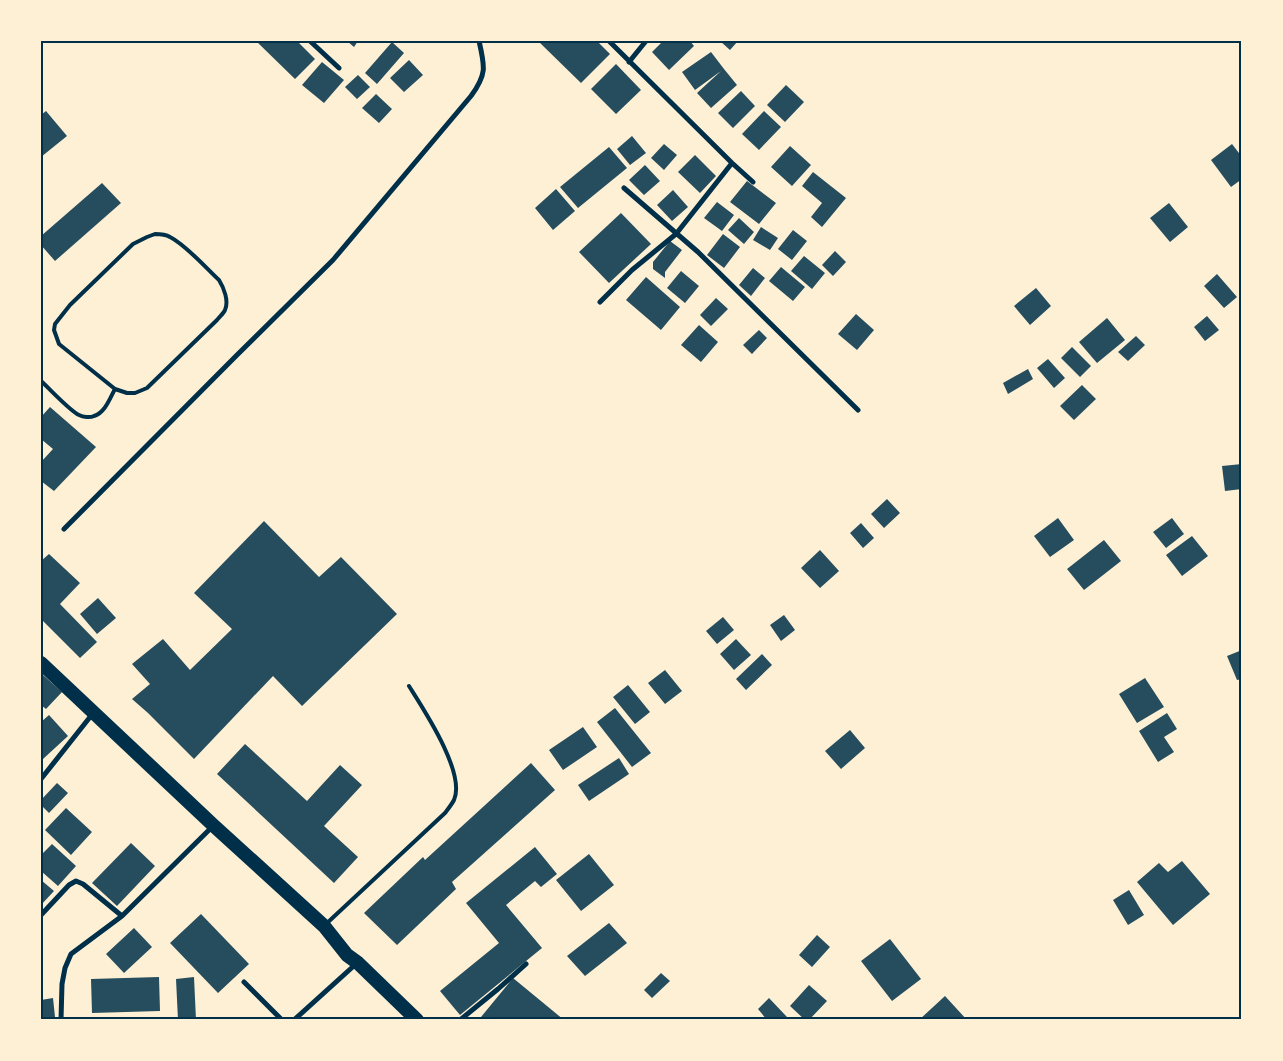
<svg xmlns="http://www.w3.org/2000/svg" width="1283" height="1061" viewBox="0 0 1283 1061" font-family="'Varela Round',sans-serif">
	<rect width="100%" height="100%" fill="#fdf0d5"/>
	<path fill="#264d5e" d="M256,41h41l18,18 -20,20z
		M347,41h11l-4,6z
		M538,41h59l13,13 -29,29z
		M663,41h27l4,5 -25,24 -17,-18z
		M720,41h18l-8,9z
		M392,42l12,11 -27,31 -12,-11z
		M711,52l13,17 13,16 -26,23 -14,-15 24,-22 -26,19 -13,-18z
		M409,60l14,15 -19,17 -14,-14z
		M322,62l22,18 -20,23 -22,-18z
		M616,64l25,26 -25,24 -25,-25z
		M358,75l12,12 -13,12 -12,-12z
		M786,85l18,17 -19,20 -18,-17z
		M741,91l14,15 -22,22 -15,-15z
		M376,94l16,15 -13,14 -17,-15z
		M46,111l21,25 -26,21v-42z
		M764,111l17,16 -22,23 -17,-16z
		M632,136l14,17 -16,12 -13,-16z
		M664,144l13,11 -13,15 -13,-12z
		M1232,144l10,13v22l-11,8 -20,-27z
		M790,146l21,19 -19,21 -21,-19z
		M609,147l18,21 -49,40 -18,-21z
		M695,155l21,21 -16,17 -22,-21z
		M645,165l15,16 -16,14 -15,-15z
		M813,172l33,26 -24,29 -11,-10 11,-14 -20,-17z
		M747,181l29,22 -17,21 -29,-22z
		M102,183l19,20 -66,58 -14,-16v-9z
		M556,189l19,22 -22,19 -18,-22z
		M673,190l15,17 -16,14 -15,-16z
		M717,202l17,13 -12,16 -18,-13z
		M1169,203l19,24 -18,15 -20,-24z
		M621,213l30,31 -42,39 -30,-31z
		M739,218l15,14 -10,12 -16,-14z
		M761,227l17,11 -8,12 -17,-10z
		M793,230l14,11 -15,19 -14,-11z
		M723,234l17,13 -16,21 -17,-13z
		M670,241l12,9 -17,22v6l-12,-9v-7z
		M835,251l11,11 -13,14 -11,-11z
		M804,256l21,17 -13,16 -21,-18z
		M781,267l24,20 -12,14 -24,-20z
		M753,268l12,10 -14,18 -12,-11z
		M681,271l18,15 -14,17 -18,-15z
		M1217,274l20,23 -13,11 -20,-22z
		M646,277l34,30 -19,23 -35,-30z
		M1036,288l15,18 -21,19 -16,-19z
		M716,298l12,11 -17,17 -11,-11z
		M856,314l18,16 -17,20 -19,-16z
		M1207,316l12,14 -14,11 -11,-14z
		M1107,318l18,22 -28,23 -18,-21z
		M699,325l19,17 -17,20 -20,-17z
		M759,330l8,8 -15,16 -9,-9z
		M1136,336l9,9 -17,16 -10,-9z
		M1072,347l19,19 -11,11 -19,-19z
		M1048,359l17,19 -11,10 -17,-20z
		M1028,369l5,10 -25,15 -5,-11z
		M1082,385l14,14 -22,21 -14,-14z
		M50,407l46,40 -42,44 -13,-10v-19l12,-13 -12,-10v-22z
		M1242,464v25l-17,2 -3,-25z
		M887,499l13,14 -16,15 -13,-14z
		M1058,518l16,22 -24,17 -16,-21z
		M1172,518l12,16 -18,14 -13,-16z
		M264,521l55,56 22,-20 56,57 -95,92 -29,-30 -79,83 -46,-46 -16,-14 18,-15 -18,-20 31,-25 27,31 42,-41 -38,-36z
		M861,523l13,15 -11,10 -13,-15z
		M1192,536l16,20 -26,20 -16,-21z
		M1104,540l17,21 -37,29 -17,-21z
		M820,550l19,21 -19,17 -19,-20z
		M49,554l31,29 -20,21 37,38 -17,16 -39,-39v-58z
		M98,598l18,20 -19,16 -17,-20z
		M784,615l11,15 -14,11 -11,-16z
		M723,617l11,13 -17,14 -11,-13z
		M736,639l15,16 -17,15 -14,-16z
		M1242,650v29l-5,1 -10,-24z
		M762,654l10,11 -26,25 -10,-11z
		M665,670l17,21 -17,13 -17,-21z
		M43,675l19,17 -16,17 -5,-4v-28z
		M1145,678l19,29 -27,16 -18,-29z
		M628,685l22,27 -15,12 -22,-27z
		M615,708l36,45 -19,14 -35,-45z
		M1167,713l10,16 -13,8 10,15 -16,10 -19,-31z
		M49,715l19,21 -25,23 -2,-2v-35z
		M583,727l14,20 -34,23 -14,-20z
		M850,730l15,18 -24,21 -16,-18z
		M245,744l62,57 33,-36 22,20 -38,41 34,31 -24,26 -117,-109z
		M619,758l10,16 -40,27 -11,-16z
		M531,763l24,27 -103,92 4,7 -59,56 -33,-32 59,-56 2,3z
		M57,783l11,10 -19,20 -8,-8v-5z
		M66,808l26,24 -21,23 -26,-25z
		M131,843l24,23 -38,40 -25,-23z
		M52,844l24,22 -18,20 -17,-15v-16z
		M535,847l22,27 -16,13 -6,-6 -29,24 36,43 -82,67 -20,-24 59,-48 -33,-40z
		M589,854l25,31 -33,26 -25,-31z
		M1182,861l28,33 -37,31 -36,-43 22,-19 9,9z
		M41,880l13,11 -13,14z
		M1129,890l15,25 -16,10 -15,-25z
		M201,914l48,50 -31,29 -48,-50z
		M609,923l18,20 -42,33 -18,-20z
		M134,928l18,19 -28,26 -18,-19z
		M817,935l13,12 -18,20 -13,-12z
		M890,939l31,40 -29,22 -31,-40z
		M661,973l9,8 -18,17 -8,-8z
		M159,977l1,34 -68,2 -1,-34z
		M194,977l2,43h-18l-2,-41z
		M513,978l51,42h-79l-4,-3z
		M809,985l18,16 -18,19h-4l-15,-14z
		M945,996l22,24h-48z
		M53,998l2,19 -14,2v-19z
		M769,998l18,19 -3,3h-17l-9,-11z"/>
	<g fill="none" stroke-linecap="round" stroke-linejoin="round">
		<path stroke="#003049" stroke-width="4" d="M155,234c5,0 10,0 15,3 16,8 36,31 49,43 5,8 10,21 6,30 -1,3 -6,7 -8,10l-70,68 -12,5h-8l-12,-4 -56,-45 -5,-14 1,-6 15,-19 63,-61 14,-7z
			M41,381c9,8 28,29 38,34 4,2 11,3 15,1 11,-3 16,-18 21,-27
			M326,924l119,-111c3,-4 7,-9 9,-13 12,-27 -30,-90 -45,-114"/>
		<path stroke="#003049" stroke-width="5" d="M310,41l29,27
			M609,41l123,122 21,19
			M629,62l17,-21
			M624,188l74,64 160,158
			M600,302l32,-32 44,-36 56,-71
			M64,529l173,-174 96,-95 138,-164c16,-22 14,-29 8,-55
			M41,779l53,-67
			M41,915l28,-30 7,-4 7,3 39,32
			M244,982l38,38
			M61,1020l1,-36 3,-16 6,-14 51,-38 90,-89
			M294,1020l63,-57
			M460,1020l38,-31 28,-25"/>
		<path stroke="#003049" stroke-width="14" d="M41,663l172,162 111,101 23,29 11,8 59,57"/>
	</g>
	<rect width="1283" height="1061" fill="none" stroke="#fdf0d5" stroke-width="85"/>
	<rect x="42" y="42" width="1198" height="976" fill="none" stroke="#003049" stroke-width="2"/>
</svg>
